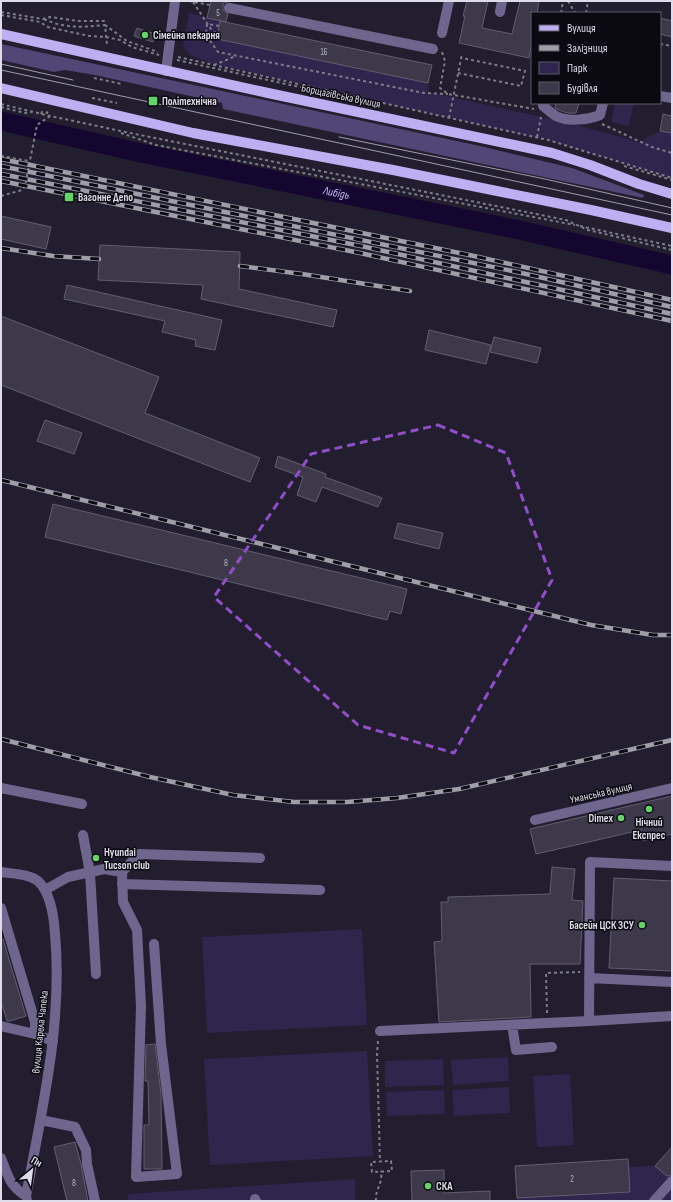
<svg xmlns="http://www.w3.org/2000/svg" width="673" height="1202" viewBox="0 0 673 1202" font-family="'Sofia Sans Condensed',sans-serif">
	<rect width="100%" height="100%" fill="#221e2f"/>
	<path fill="#30254c" d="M189,13l31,8 -3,18 211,44 1,9 144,32 66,18 21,-11 12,2v45l-124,-38 -335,-76 -23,-9 -7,-9z
		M615,103h19l-5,23 -18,-4z
		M362,929l5,96 -160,8 -5,-96z
		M367,1051l6,105 -163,9 -6,-106z
		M508,1057l1,24 -56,4 -2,-25z
		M443,1059l1,26 -59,2v-26z
		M570,1074l4,71 -37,2 -4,-71z
		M509,1087l1,26 -56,3 -2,-26z
		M444,1090l1,24 -58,2 -1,-24z
		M672,1147v54h-155l-2,-35 113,-7 1,8 26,-1z
		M355,1179v22h-226l-2,-7z"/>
	<path fill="#524676" d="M1,44l479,102 92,22 72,27 -1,3 -420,-89 -1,-6 -127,-28 -30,-5 -11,2 -53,-12z"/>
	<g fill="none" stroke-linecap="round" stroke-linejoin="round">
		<path stroke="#150630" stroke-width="19" id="s1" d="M1,121l140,32 374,76 157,36"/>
	</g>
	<path fill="#3d394b" stroke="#625e72" d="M211,1h20l-7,2 -1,3v4l5,4 -2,8 -19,-4z
		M467,1h21l-6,27 30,6 8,-33h19l-2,12h-5v30l-3,15 -70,-15 6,-27h-2z
		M660,18l12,3v16l-12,-3z
		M220,21l212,44 -4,18 -211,-44z
		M137,28l18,6 -2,8 -19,-6z
		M556,103h23l-3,10h-9l-8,-3 -4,-2z
		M663,114l9,2v17l-12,-2z
		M1,216l50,11 -5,22 -45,-10z
		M100,245l140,7 -1,37 98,21 -4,17 -132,-28 2,-14 -105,-5z
		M67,285l155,35 -7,30 -20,-4 1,-6 -34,-8 3,-11 -101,-22z
		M1,316l158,61 -14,36 115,45 -10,24 -249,-97z
		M429,330l62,15 -5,19 -61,-14z
		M494,337l47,11 -4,15 -47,-11z
		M45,420l37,13 -8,21 -37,-13z
		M278,456l48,18 -1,3 57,21 -4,9 -56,-20 -6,15 -19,-7 6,-18 -28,-10z
		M53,504l354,85 -6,25 -11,-3 -3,9 -342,-83z
		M398,523l45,10 -4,16 -45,-11z
		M672,796v38l-29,7 -2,-11 -105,24 -6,-25z
		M552,867l23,2 -3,31 11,1 -3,63h-50l1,53 -92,5 -5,-80 8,-1 -1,-39h7v-5l102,-3z
		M614,878l58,3v90l-63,-3z
		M1,939h2l23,77 -16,5h-3l-6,-20z
		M155,1044l6,50 1,75h-18v-44h5l-1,-44h-3l1,-36z
		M75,1142l6,22 7,37h-21l-13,-54z
		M672,1147v28l-5,1 -12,-10z
		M628,1159l2,33 -113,6 -2,-32z
		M444,1170v23l46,-2v10h-78l-1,-30z"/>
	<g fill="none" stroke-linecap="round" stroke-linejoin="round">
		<path stroke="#7f7c8a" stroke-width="2" stroke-dasharray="3 3" stroke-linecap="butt" d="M189,1l21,4
			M568,1l7,12
			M193,2l20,30 5,1
			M1,12l42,7 7,-2 28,4h26l1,4 22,16 31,11
			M561,13l2,-12
			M586,13l2,-12
			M1,15l39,7 8,5 41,9 17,1 14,3 12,7 27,8
			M44,19c21,10 39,8 61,6l2,20
			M219,26l-12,-2 -1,11 12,17 206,41 24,1
			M660,44l12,2
			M442,52l3,9 -5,27 8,6 86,15
			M178,57l370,83 124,38
			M177,60l195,43
			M214,65l22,-9
			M458,73l63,13 4,-15 -63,-13
			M94,78l28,6
			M92,98l25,5
			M1,104l49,12 85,18 431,86 22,10 84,20
			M1,107l24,6 7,-1
			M41,114l1,-2 5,1 1,-2
			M449,118l13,-64
			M602,124l50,23 20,6
			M121,133l35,12 419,80
			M537,137l4,-20
			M1,156l28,5
			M624,166l48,14
			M1,196l21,-6 3,-4 12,-61 13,-9
			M580,226l92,20
			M547,1013l-1,-40 34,-1
			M378,1041l-1,12 3,109
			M391,1161l1,10 -20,1 -1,-10z
			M376,1201c-1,-13 7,-16 5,-30"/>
		<path stroke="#6f668e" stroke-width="10" d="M229,8l204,41
			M500,12l2,-11
			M442,33l7,-32
			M166,71l9,-70
			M660,96l12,2
			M543,103v3c4,3 8,7 13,10 12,6 31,4 44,-1l3,-12
			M1,788l81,16
			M535,820l137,-32
			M83,835l7,38 6,101
			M1,872c12,2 29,2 38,10 12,12 15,36 16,52 8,88 -13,176 -29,262l1,5
			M122,884l198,6
			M45,890l23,-13 36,-8 18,3
			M1,908l34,114v12l18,7
			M154,944l7,100 16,130 -41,3 5,-171 -4,-76 -14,-28 -1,-30 17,-18 121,4
			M589,978l83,4
			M589,1021l1,-159 82,4
			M512,1025l4,25 36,-3
			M1,1026l34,8
			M380,1031l209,-10 83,-5
			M41,1120l34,7 11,23 1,14 8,37
			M1,1158c7,18 8,27 25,38
			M255,1199l1,2
			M654,1201l18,-20"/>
		<path stroke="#beaff2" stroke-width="10" d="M1,34l267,59 284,60 38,12 49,19 33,10
			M1,88l192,45 200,37 198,40 81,18"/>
		<path stroke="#9f9daa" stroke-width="1" d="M1,64l72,16
			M1,70l671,145
			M339,137l206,42 127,29"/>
		<defs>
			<path id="rail" d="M1,159l473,97 198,44
				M1,166l516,106 155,35
				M1,174l360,72 311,68
				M1,181l359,72 312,68
				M1,248l52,8 46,3
				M240,266l62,8 108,17
				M1,480l590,145 62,10h19
				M1,739l149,38 83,18 61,7h53l50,-4 62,-9 213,-49"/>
		</defs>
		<use href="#rail" stroke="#9f9daa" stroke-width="4.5"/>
		<use href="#rail" stroke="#0b0911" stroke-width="3" stroke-dasharray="9" stroke-linecap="butt"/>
	</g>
	<path fill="none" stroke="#8f4fc7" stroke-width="3" stroke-dasharray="8 5" stroke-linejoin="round" d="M438,425l68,28 46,127 -98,173 -96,-28 -144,-128 97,-143z"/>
	<g fill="#64d468" stroke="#0b0911" stroke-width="1.5">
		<circle cx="145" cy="35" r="4"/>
		<rect x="148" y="96" width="10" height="10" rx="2"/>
		<rect x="64" y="192" width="10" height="10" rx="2"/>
		<circle cx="649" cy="809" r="4"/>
		<circle cx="621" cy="818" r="4"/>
		<circle cx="96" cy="858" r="4"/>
		<circle cx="642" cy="925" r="4"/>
		<circle cx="428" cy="1186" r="4"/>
	</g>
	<g text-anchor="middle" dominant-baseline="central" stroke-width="3" stroke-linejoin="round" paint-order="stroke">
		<g font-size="9" fill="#b6b3c1">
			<text x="218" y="13">5</text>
			<text x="324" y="52">16</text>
			<text x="226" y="563">8</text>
			<text x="572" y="1179">2</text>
			<text x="74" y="1183">8</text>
		</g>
		<g font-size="11" font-weight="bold" fill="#dedce8" stroke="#0b0911" text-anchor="start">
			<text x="153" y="35">Сімейна пекарня</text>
			<text x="162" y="101">Політехнічна</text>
			<text x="78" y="197">Вагонне Депо</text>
			<text x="613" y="818" text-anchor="end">Dimex</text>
			<text x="649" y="822" text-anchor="middle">Нічний<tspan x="649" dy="13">Експрес</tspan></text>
			<text x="104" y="852">Hyundai<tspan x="104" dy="13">Tucson club</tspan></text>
			<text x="634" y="925" text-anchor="end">Басейн ЦСК ЗСУ</text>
			<text x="436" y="1186">СКА</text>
		</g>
		<g font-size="11" fill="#dedce8" stroke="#0b0911">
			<text transform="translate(341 96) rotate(12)">Борщагівська вулиця</text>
			<text transform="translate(601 793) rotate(-13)">Уманська вулиця</text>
			<text transform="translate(40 1032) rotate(-84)">вулиця Карела Чапека</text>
		</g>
		<g font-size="12" font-style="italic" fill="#c6b8f6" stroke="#0b0911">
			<text stroke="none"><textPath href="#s1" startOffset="343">Либідь</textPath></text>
		</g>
	</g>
	<rect width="673" height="1202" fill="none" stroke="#dedce8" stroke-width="4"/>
	<rect x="531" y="12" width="130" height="92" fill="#0b0911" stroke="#5f5d67"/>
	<rect x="539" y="25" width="20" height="6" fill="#beaff2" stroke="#5f5d67"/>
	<text x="567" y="32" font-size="12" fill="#dedce8">Вулиця</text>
	<rect x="539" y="45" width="20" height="6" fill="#9f9daa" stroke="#5f5d67"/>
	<text x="567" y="52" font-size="12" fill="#dedce8">Залізниця</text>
	<rect x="539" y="62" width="20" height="12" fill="#30254c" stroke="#5f5d67"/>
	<text x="567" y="72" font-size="12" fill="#dedce8">Парк</text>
	<rect x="539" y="82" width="20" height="12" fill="#3d394b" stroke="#5f5d67"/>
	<text x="567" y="92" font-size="12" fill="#dedce8">Будівля</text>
	<g transform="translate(32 1170) rotate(29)" stroke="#0b0911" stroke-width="3" paint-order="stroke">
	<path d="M0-3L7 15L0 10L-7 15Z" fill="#dedce8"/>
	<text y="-6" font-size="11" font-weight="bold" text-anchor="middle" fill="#dedce8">Пн</text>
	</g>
</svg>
